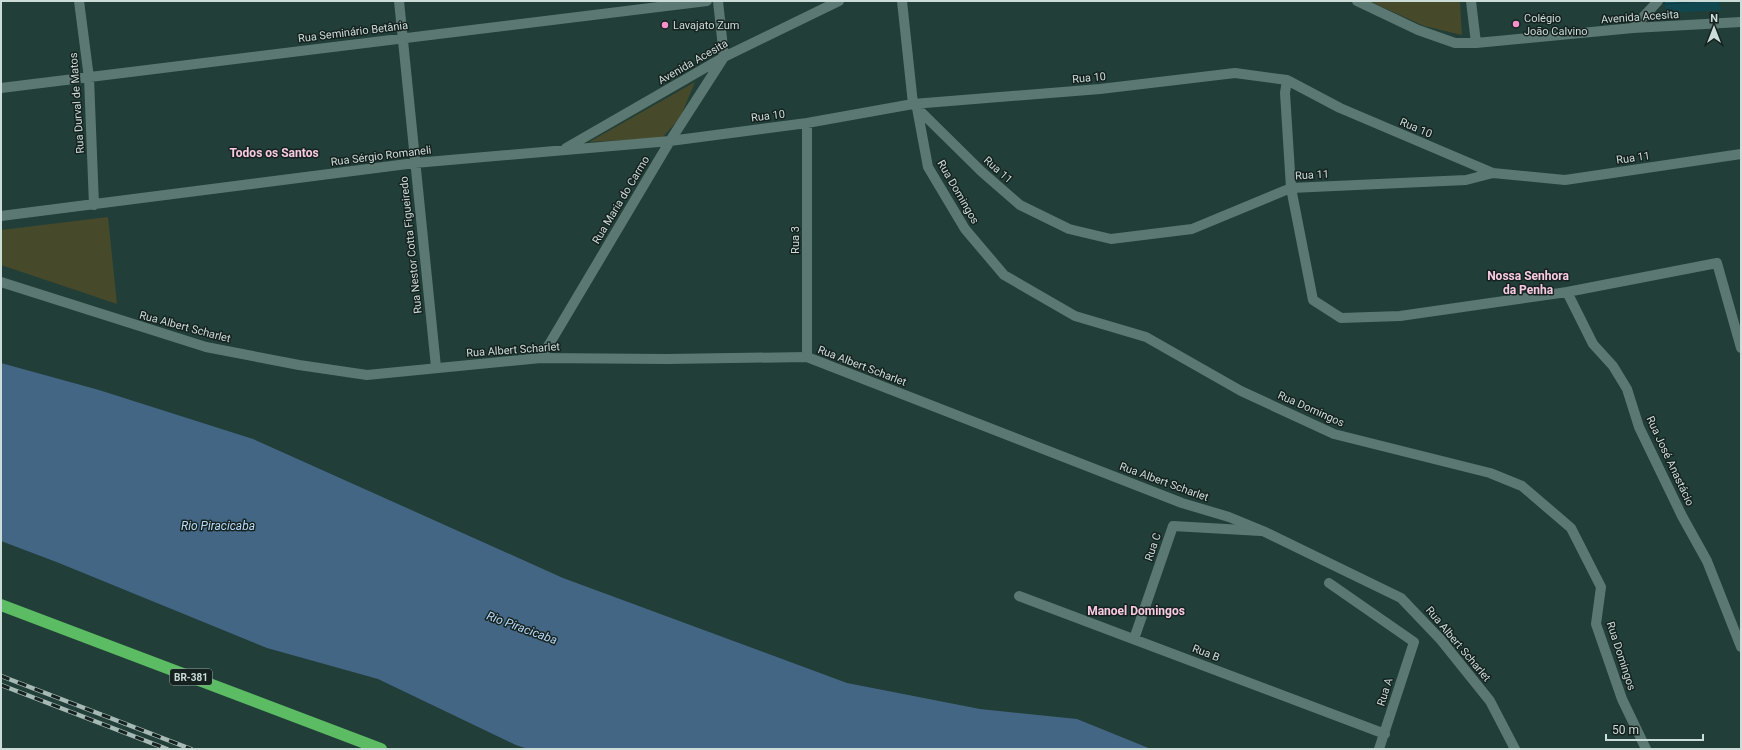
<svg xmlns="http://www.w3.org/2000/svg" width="1742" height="750" viewBox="0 0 1742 750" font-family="Roboto,sans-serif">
	<rect width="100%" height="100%" fill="#213e38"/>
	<path fill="#46492a" d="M1369,1h91l2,34 -38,-9z
		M695,82l-15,36 -18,20 -73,4z
		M108,217l9,87 -116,-39v-35z"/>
	<path fill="#436684" d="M1,363l98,27 154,49 310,139 284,105 133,26 97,10 74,30h-623l-12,-4 -138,-66 -111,-31 -208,-85 -58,-22z"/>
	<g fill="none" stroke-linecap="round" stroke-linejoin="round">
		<path stroke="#5b7972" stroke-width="10" d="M79,1l10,77 5,127
			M399,1l37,366
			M718,1l6,56
			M902,1l11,103 69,68 38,33 49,24 42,10 81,-10 99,-41 175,-8 27,-7 72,7 176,-26
			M1357,1l61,29 37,13h21l157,-15 108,-6
			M1471,1l5,42
			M1633,28l25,-27
			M1287,80l-2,13 6,95 22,112 28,18 59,-2 167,-24 150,-29 24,85
			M1,88l706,-87
			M917,108l11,59 37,62 39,46 71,41 71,21 95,54 93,43 156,39 32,13 49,42 30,59 -5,37 26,75 24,50
			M566,148l158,-91 115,-56
			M1,216l414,-53 255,-22 137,-18 106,-19 187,-15 135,-16 52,7 53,28 153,65
			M1567,292l26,52 20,22 14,23 12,38 43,89 25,45 34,86
			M807,357v-234
			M541,358l129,-217 54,-84
			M1329,583l85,59 -35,107
			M1019,596l366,138
			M1134,639l39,-113 88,5"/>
		<path stroke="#5b7972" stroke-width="10" d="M1,282l205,65 93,18 68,10 174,-17 126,1 140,-2 375,146 47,14 34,14 138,67 40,42 49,61 25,48"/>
		<path stroke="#5bbc63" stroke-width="12" d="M1,605l380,144"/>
		<defs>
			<path id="rail" d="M1,676l190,73
				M1,685l166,64"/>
		</defs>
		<use href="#rail" stroke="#a6b9b5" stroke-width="4.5"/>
		<use href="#rail" stroke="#15221f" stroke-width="3" stroke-dasharray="9" stroke-linecap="butt"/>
	</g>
	<path fill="#11474f" d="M1665,1h53l4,9 -55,3 -3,-9z"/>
	<path fill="#14525c" stroke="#0e3940" d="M1665,1h42l-43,3z"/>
	<g fill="#f890cc" stroke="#15221f" stroke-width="1.5">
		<circle cx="1516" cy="24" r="4"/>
		<circle cx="665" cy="25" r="4"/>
	</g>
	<g text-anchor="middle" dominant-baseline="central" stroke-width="3" stroke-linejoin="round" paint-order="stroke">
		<rect fill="#15221f" stroke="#95a4a0" stroke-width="1" x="170" y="669" width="42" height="16" rx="3"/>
		<g font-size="10" font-weight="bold" fill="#ccdcd8">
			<text x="191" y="677">BR-381</text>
		</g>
		<g font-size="11" fill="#ccdcd8" stroke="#15221f">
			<text transform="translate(1640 17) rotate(-4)">Avenida Acesita</text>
			<text transform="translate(353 32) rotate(-7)">Rua Seminário Betânia</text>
			<text transform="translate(693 62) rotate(-30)">Avenida Acesita</text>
			<text transform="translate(1089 78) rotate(-5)">Rua 10</text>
			<text transform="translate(77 103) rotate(-94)">Rua Durval de Matos</text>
			<text transform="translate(768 116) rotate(-7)">Rua 10</text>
			<text transform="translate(1416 128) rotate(23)">Rua 10</text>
			<text transform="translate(381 156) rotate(-7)">Rua Sérgio Romaneli</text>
			<text transform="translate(1633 158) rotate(-8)">Rua 11</text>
			<text transform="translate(998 170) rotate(42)">Rua 11</text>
			<text transform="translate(1312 175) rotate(-3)">Rua 11</text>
			<text transform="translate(958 192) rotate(60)">Rua Domingos</text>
			<text transform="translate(621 200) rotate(-59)">Rua Maria do Carmo</text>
			<text transform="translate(795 240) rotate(-90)">Rua 3</text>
			<text transform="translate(411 245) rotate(-96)">Rua Nestor Cotta Figueiredo</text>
			<text transform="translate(185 327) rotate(15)">Rua Albert Scharlet</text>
			<text transform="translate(513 350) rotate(-4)">Rua Albert Scharlet</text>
			<text transform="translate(862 366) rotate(21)">Rua Albert Scharlet</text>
			<text transform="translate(1311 409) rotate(24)">Rua Domingos</text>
			<text transform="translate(1670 461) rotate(65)">Rua José Anastácio</text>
			<text transform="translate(1164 482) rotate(20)">Rua Albert Scharlet</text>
			<text transform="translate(1153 547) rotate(-71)">Rua C</text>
			<text transform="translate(1458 644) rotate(50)">Rua Albert Scharlet</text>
			<text transform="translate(1206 653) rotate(21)">Rua B</text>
			<text transform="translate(1621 656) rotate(72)">Rua Domingos</text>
			<text transform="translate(1385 692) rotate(-72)">Rua A</text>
		</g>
		<g font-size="11" fill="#ccdcd8" stroke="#15221f" text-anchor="start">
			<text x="1524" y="18">Colégio<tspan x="1524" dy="13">João Calvino</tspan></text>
			<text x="673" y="25">Lavajato Zum</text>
		</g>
		<g font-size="12" font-weight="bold" fill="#f8cbe3" stroke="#15221f">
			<text x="274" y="153">Todos os Santos</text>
			<text x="1528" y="276">Nossa Senhora<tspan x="1528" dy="14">da Penha</tspan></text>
			<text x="1136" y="611">Manoel Domingos</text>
		</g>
		<g font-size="12" font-style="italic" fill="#b8daf9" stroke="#15221f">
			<text x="218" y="526">Rio Piracicaba</text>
			<text transform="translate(522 628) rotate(20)">Rio Piracicaba</text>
		</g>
	</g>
	<rect width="1742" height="750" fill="none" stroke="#ccdcd8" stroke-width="4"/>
	<g transform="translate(1714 28)" stroke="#15221f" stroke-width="3" paint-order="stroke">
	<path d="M0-3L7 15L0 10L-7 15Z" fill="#ccdcd8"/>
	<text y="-6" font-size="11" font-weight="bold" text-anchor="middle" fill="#ccdcd8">N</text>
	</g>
	<path d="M1606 734v6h97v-6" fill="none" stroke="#ccdcd8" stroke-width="2"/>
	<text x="1612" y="734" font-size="12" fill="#ccdcd8" stroke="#15221f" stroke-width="3" paint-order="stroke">50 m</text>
</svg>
